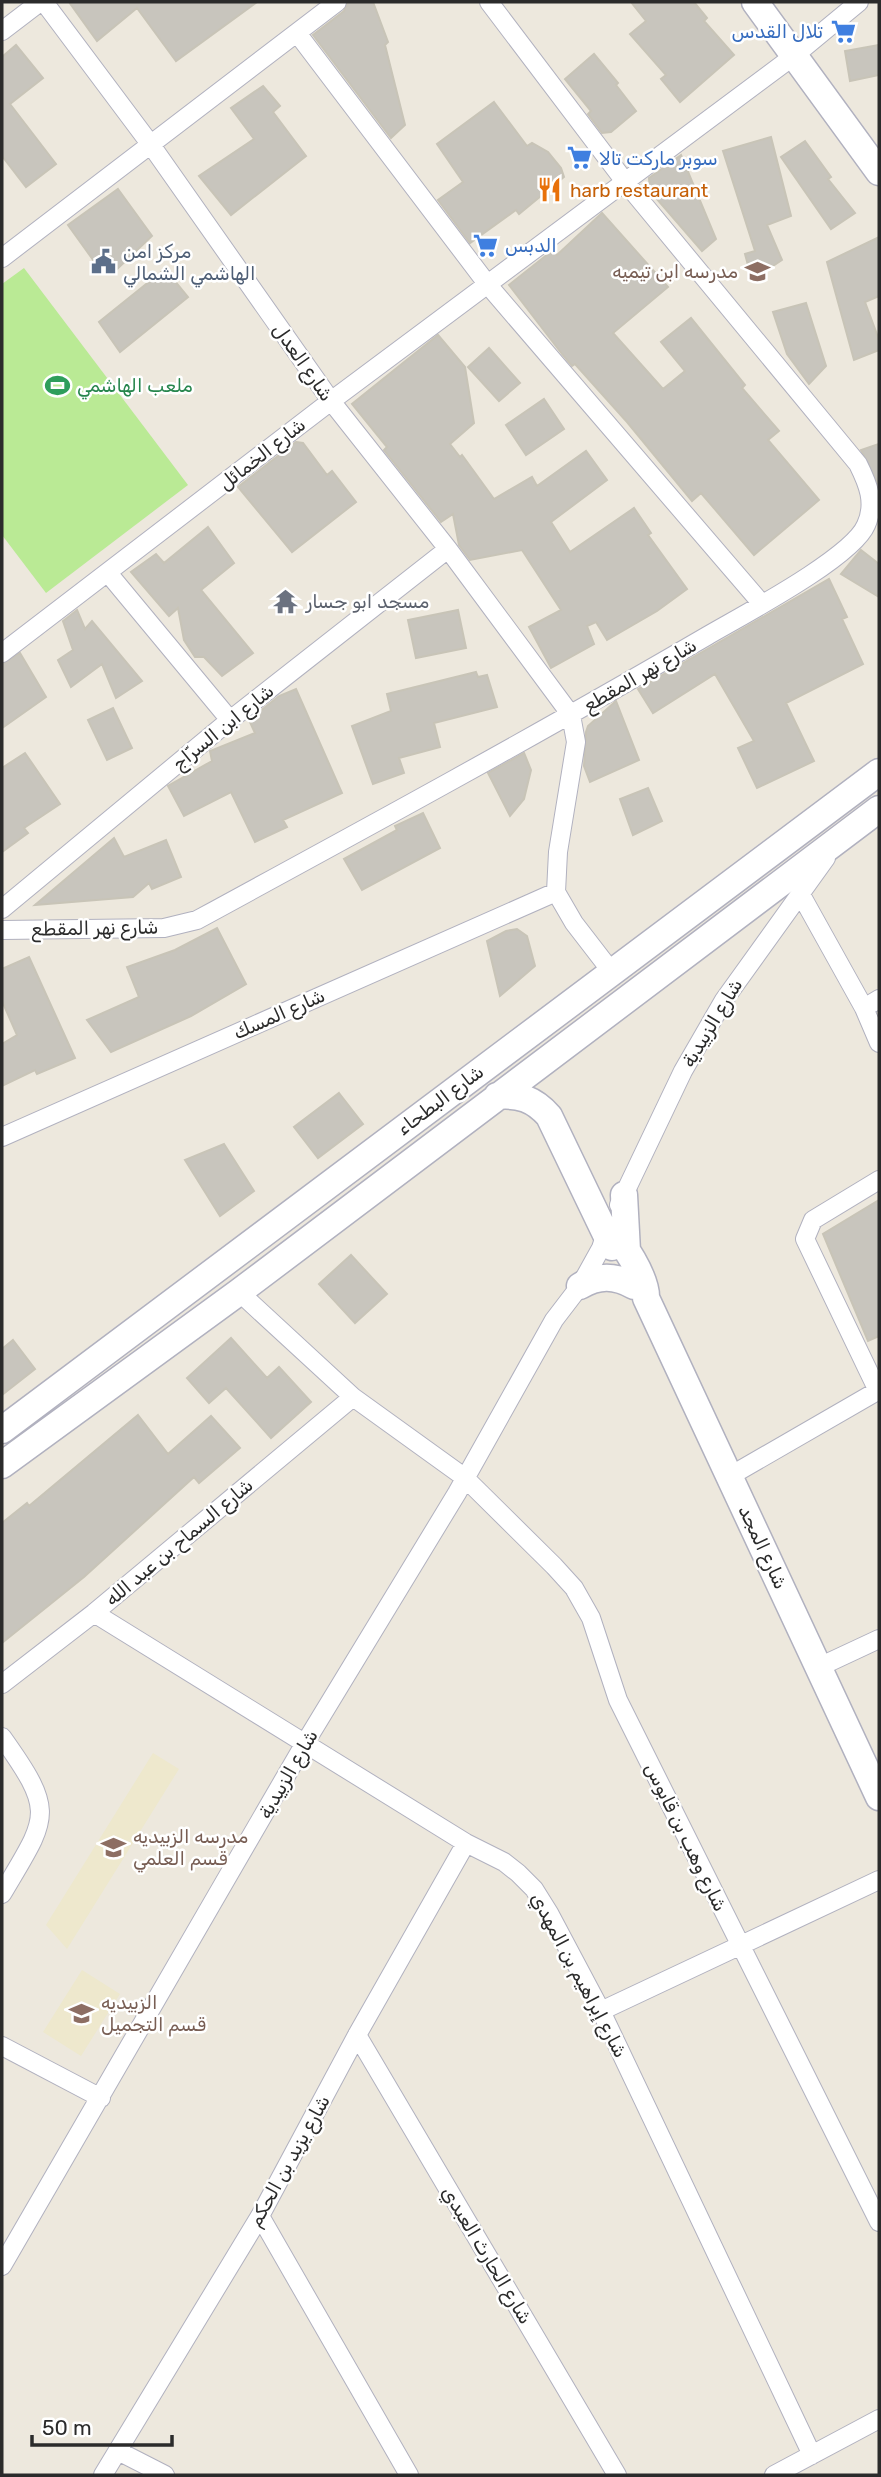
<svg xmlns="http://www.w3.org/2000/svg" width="881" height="2477" viewBox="0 0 881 2477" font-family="Rubik,'Noto Naskh Arabic',sans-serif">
	<rect width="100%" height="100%" fill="#ede8dd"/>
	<path fill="#eee8cd" d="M153,1753l26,16 -112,180 -21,-24z
		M82,1970l38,24 -39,62 -38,-24z"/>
	<path fill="#baea95" d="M24,268l164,217 -142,108 -44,-58v-251z"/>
	<path fill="#c8c5bd" stroke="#c8c4b7" stroke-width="2" d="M69,2h188l-81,59 -39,-53 -40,33z
		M348,2h25l15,40 -3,3 20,80 -14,13 -78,-103 31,-24z
		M631,2h63l13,16 -3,3 30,34 -54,47 -19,-23 5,-4 -36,-41 16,-13z
		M16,45l27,33 -33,26 46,60 -30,23 -24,-31v-99z
		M879,45v30l-29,6 -5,-30z
		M594,54l24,29 -2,2 20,26 -25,21 -9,1 -14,-19 3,-3 -26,-32z
		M263,86l17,20 -7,6 33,44 -75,59 -32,-39 55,-37 -23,-31z
		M494,102l33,44 5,-3 16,9 13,16 3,9 -45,37 -3,-4 -46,33 -32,-43 25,-18 -26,-38z
		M771,137l20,79 -24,9 15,35 -30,20 -7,-26 10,-3 -32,-100z
		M805,141l26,36 -3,2 27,34 -24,16 -50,-72z
		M681,155l35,84 -14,12 -52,-60 -1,-13z
		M118,189l34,47 -37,35 -11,-14 -8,7 -28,-39z
		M602,213l66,74 -55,46 50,56 22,-18 -24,-29 30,-24 54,67 -3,3 37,43 -11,9 51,60 -65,55 -53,-62 -9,8 -65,-79 -52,-58 -3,2 -10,-12 -53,-69 44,-35 4,5z
		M879,237v59l-14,6 14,38v10l-25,10 -27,-98z
		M165,269l23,28 -68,55 -21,-30z
		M806,303l20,63 -17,18 -22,-30 -14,-42z
		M438,335l27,32 9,56 -24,21 10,13 2,-2 32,44 38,-22 5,9 49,-35 21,29 -56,42 19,30 64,-44 17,25 -3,2 39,54 -30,22 -50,29 -11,-18 -9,4 7,18 -43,24 -22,-41 32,-17 -39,-60 -52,10 -11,-15 -6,-31 -12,8 -57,-72 3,-3 -35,-43z
		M489,348l31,35 -21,18 -31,-34z
		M544,399l20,30 -38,26 -20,-30z
		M296,442l7,1 24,32 5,-4 24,31 -64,50 -54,-65z
		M879,444v42l-18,-36z
		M208,527l26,36 -33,27 52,63 -31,23 -18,-19h-9l-11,-17 -6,-32 -9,8 -38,-44 25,-18 8,9z
		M861,550l18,14v33l-38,-23z
		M829,579l18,38 -5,2 21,45 -77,39 28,58 -57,27 -19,-40 16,-7 -39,-67 -62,39 -15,-24z
		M77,610l8,19 7,-8 50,60 -26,17 -14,-34 -31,23 -13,-27 15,-10 -10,-29z
		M458,610l8,38 -50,10 -8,-38z
		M20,653l26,44 -44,31v-64z
		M476,672l2,5 9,-2 10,32 -63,16 6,24 -41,11 5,15 -31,11 -21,-58 39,-15 -4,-17z
		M296,689l46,104 -59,27 4,7 -32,15 -24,-50 -47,24 -16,-30 44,-25 -2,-10 45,-18 -6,-13 30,-24z
		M616,701l23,59 -49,22 -6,-16 2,-34 2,-6z
		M113,708l19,40 -25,12 -19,-40z
		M25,753l35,51 -36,24 4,5 -26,19v-84z
		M524,753l7,17 -7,29 -14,17 -22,-43z
		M648,788l14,33 -29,14 -13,-36z
		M423,813l17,35 -78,42 -18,-31 53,-29 -2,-4z
		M114,838l10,19 42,-17 15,37 -29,12 -3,-6 -16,14 -98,8z
		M217,928l29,56 -55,32 -80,36 -24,-32 52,-23 -12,-30 48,-17z
		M517,929l10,7 8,30 -35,30 -13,-55 19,-10z
		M29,957l46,101 -38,16 -2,-4 -33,16v-42l15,-9 -15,-34v-32z
		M339,1093l24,31 -45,34 -24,-31z
		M224,1144l30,47 -34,25 -35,-56z
		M879,1200v136l-11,5 -45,-107z
		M351,1255l36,39 -32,29 -36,-39z
		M231,1338l36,40 12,-11 32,35 -40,36 -45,-50 -17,15 -22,-25z
		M13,1340l22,29 -33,26v-46z
		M138,1415l30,39 43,-38 29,32 -41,35 -5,-6 -110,100 -82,66v-120l25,-20 2,3z"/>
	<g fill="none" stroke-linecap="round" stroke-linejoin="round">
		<defs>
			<path id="street" d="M44,2l107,143 180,256 117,148 123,166 5,27 -18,110 -2,40 18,31 37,48
				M2,31l38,-29
				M297,33l191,252 274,319
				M2,258l335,-256
				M108,573l122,147
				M2,653l329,-252 464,-346 64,-53
				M800,893l64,115 15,35
				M2,909l228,-189 218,-171
				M2,930l162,-2 33,-8c171,-93 342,-186 510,-284 34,-20 145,-78 159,-111 10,-22 2,-41 -8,-61l-232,-281 -137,-181
				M864,1008l15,-9
				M2,1137l554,-245
				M619,1205l64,-134 41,-71 102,-142
				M239,1292l114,105 111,80 90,89 20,22 17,30 27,82 261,522
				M878,1391l-73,-152 8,-19 66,-40
				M730,1476l149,-86
				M94,1613l372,230 38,19 14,11 16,16 15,24 52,98 211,444
				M819,1667l60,-28
				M2,1684l92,-71 259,-216
				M2,1737c55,77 46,79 0,157
				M601,2011l278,-131
				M357,2035l260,440
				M2,2046l99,52
				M260,2216l149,259
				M2,2266l303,-523 152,-250 97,-173 26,-34 21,-38 6,-18
				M118,2451l47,24
				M103,2475l157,-259 97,-181 109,-192
				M774,2475l105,-56"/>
			<path id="secondary" d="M755,2l124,170
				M497,1096c22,-2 37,3 52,20l63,131
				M624,1195l3,56
				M606,1231c17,5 41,50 40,67l233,499
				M580,1286c18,-11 35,-11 54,0
				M2,1430l877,-658
				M2,1465l237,-173 640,-483"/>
		</defs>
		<use href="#street" stroke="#b1b1bf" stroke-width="20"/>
		<use href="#secondary" stroke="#b1b1bf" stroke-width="29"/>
		<use href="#street" stroke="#fff" stroke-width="18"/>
		<use href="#secondary" stroke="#fff" stroke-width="26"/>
	</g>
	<defs>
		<symbol id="supermarket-bare" viewBox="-9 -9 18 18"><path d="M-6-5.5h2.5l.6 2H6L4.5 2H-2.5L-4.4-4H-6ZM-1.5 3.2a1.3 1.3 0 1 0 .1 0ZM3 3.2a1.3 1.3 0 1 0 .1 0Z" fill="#3f7fe0" stroke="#fff" stroke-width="2.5" paint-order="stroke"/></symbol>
		<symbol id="restaurant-bare" viewBox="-9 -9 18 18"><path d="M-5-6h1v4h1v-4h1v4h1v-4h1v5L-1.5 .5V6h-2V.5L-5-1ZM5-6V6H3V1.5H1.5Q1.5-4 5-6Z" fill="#e8710a" stroke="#fff" stroke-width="2.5" paint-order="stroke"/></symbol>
		<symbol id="civic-bare" viewBox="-9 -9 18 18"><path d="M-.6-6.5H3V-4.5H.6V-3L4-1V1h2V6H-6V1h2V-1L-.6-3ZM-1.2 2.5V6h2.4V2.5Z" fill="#5c6f8a" stroke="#fff" stroke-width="2.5" paint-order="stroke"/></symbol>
		<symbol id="school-bare" viewBox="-9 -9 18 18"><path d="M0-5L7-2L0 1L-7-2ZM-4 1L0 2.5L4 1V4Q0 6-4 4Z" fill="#8d6e63" stroke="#fff" stroke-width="2.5" paint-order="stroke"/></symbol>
		<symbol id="stadium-bare" viewBox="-9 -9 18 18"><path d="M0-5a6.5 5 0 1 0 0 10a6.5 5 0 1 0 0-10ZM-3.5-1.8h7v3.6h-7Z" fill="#2e9e5b" stroke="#fff" stroke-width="2.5" paint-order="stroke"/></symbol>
		<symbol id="temple-bare" viewBox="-9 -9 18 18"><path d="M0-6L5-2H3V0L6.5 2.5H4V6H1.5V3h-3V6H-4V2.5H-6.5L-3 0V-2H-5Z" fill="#6b7280" stroke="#fff" stroke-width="2.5" paint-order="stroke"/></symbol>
	</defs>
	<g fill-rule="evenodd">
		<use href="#supermarket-bare" x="826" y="14" width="35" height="35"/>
		<use href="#supermarket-bare" x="562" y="140" width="35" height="35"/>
		<use href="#restaurant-bare" x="532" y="172" width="35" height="35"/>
		<use href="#supermarket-bare" x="468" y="228" width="35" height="35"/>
		<use href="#civic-bare" x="86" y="244" width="35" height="35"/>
		<use href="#school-bare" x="740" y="254" width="35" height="35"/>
		<use href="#stadium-bare" x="40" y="368" width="35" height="35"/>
		<use href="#temple-bare" x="268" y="584" width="35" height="35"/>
		<use href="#school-bare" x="96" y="1830" width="35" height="35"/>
		<use href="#school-bare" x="64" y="1996" width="35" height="35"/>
	</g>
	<g text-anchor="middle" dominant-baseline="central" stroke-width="5" stroke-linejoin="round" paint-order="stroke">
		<g font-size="19" fill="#366cbe" stroke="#fff" text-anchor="start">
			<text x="823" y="31" text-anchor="end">تلال القدس</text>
			<text x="599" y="158">سوبر ماركت تالا</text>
			<text x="505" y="245">الدبس</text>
		</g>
		<g font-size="19" fill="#c56008" stroke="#fff" text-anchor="start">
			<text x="570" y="190">harb restaurant</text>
		</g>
		<g font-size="19" fill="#4e5e75" stroke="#fff" text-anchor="start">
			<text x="123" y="251">مركز امن<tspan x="123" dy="22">الهاشمي الشمالي</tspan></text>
		</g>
		<g font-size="19" fill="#785e54" stroke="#fff" text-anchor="start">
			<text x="738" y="271" text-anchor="end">مدرسه ابن تيميه</text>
			<text x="133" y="1836">مدرسه الزبيديه<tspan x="133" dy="22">قسم العلمي</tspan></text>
			<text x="101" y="2002">الزبيديه<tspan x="101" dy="22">قسم التجميل</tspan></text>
		</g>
		<g font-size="19" fill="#2b2b2b" stroke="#fff">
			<text transform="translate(303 362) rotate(55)">شارع العدل</text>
			<text transform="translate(262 454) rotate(-38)">شارع الخمائل</text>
			<text transform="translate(640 675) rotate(-30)">شارع نهر المقطع</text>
			<text transform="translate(223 727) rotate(-39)">شارع ابن السرّاج</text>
			<text transform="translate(95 928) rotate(-1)">شارع نهر المقطع</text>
			<text transform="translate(279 1014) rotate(-24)">شارع المسك</text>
			<text transform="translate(712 1023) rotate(-59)">شارع الزبيدية</text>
			<text transform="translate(440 1100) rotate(-37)">شارع البطحاء</text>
			<text transform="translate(179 1542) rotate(-40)">شارع السماح بن عبد الله</text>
			<text transform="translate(763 1547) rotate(65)">شارع المجد</text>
			<text transform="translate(288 1774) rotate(-60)">شارع الزبيدية</text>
			<text transform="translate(686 1837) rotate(64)">شارع وهب بن قابوس</text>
			<text transform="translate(579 1975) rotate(62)">شارع إبراهيم بن المهدي</text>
			<text transform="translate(289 2161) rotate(-61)">شارع يزيد بن الحكم</text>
			<text transform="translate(487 2255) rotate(59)">شارع الحارث العبدي</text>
		</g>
		<g font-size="19" fill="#27864d" stroke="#fff" text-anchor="start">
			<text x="77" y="385">ملعب الهاشمي</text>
		</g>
		<g font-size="19" fill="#5b616d" stroke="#fff" text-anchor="start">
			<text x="306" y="601">مسجد ابو جسار</text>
		</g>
	</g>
	<rect width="881" height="2477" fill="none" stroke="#2b2b2b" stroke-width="7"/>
	<path d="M32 2435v10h140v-10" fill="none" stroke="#2b2b2b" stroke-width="3.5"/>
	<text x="42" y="2435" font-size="21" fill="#2b2b2b" stroke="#ffffff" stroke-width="5" paint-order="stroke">50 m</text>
</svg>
